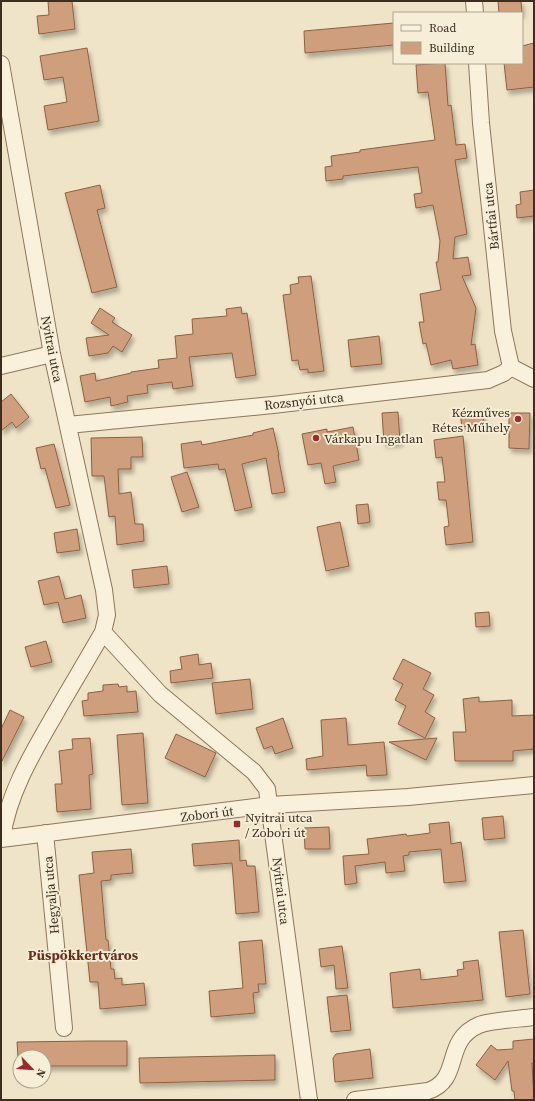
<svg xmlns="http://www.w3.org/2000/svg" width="535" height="1101" viewBox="0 0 535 1101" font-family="'Source Serif 4',serif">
	<defs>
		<filter id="shadow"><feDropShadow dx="2.5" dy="4.5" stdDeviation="2" flood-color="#0004"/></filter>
	</defs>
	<rect width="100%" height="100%" fill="#f0e4c8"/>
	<path fill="#cf9f7d" stroke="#8d5f41" filter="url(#shadow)" d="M48,1h24l3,28 -36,5 -2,-18 12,-1z
		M498,1h23l1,12h-23z
		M394,23v22l-89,8 -1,-22z
		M534,43v44l-27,3 -3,-27h18v-17z
		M87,48l12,73 -51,9 -4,-24 23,-4 -4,-25 -19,3 -4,-24z
		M445,63l3,43 3,-1 5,40 9,-1 2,14 -12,2 12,74 -12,3 -2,22 15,-2 3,18 -9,1 14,32 -5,37 4,-1 3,21 -25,4 -2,-9 -20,5 -5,-22 -3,1 -4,-22h5l-4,-28 21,-4 -5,-28h2l2,-21 -7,-36 -17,3 -2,-14 8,-1 -4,-26 -75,9v3l-17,2 -1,-14 7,-1 -1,-10 29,-4v-2l75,-10 -7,-48 -10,1 -2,-28z
		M100,185l5,23 -8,2 20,77 -25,6 -27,-100z
		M534,190v26l-17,2 -1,-13 5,-1 -1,-12z
		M311,276l13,95 -16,2v-4l-8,1 -2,-10 -6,1 -9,-66 8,-1 -1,-9 9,-2 -1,-6z
		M241,307l1,7 5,-1 9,62 -20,3 -4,-25 -43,4 4,29 -20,3 -1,-7 -25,3 1,8 -21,3 1,6 -17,4 -1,-9 -25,5 -5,-26 15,-3 1,8 35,-8v-1l28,-4 -1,-8 19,-2 -2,-22 18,-2 -1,-15 35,-3 -1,-7z
		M100,308l15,10 -3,4 20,13 -10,17 -9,-6 -5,7 -19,3 -3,-18 23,-3 -18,-12z
		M379,336l3,28 -31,3 -3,-27z
		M11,394l18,23 -13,11 -4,-6 -11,9v-29z
		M482,410l2,13 -22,4 -2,-14z
		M398,412l2,30 -16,1 -2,-30z
		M509,413h21l-1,36 -20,-1z
		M353,427l6,33 -26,6 3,16 -11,2 -4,-21 -13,2 -6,-31 25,-5v3z
		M273,428l6,27h-1l7,37 -13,2 -6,-36 -24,6 10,43 -17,4 -10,-42 -6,1 -1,-6 -34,4 -3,-24 20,-3 1,4 51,-10v-2z
		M463,436l10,106 -27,3 -2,-18 5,-1 -3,-26h-7l-2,-18h8l-3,-25 -6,1 -2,-18z
		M142,437l1,20h-12v12h-13l1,25 12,-2 4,32h8l1,17 -27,4 -2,-29 -6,1 -5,-41h-12l-1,-38z
		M54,444l16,61 -14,3 -11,-40 -4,1 -5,-21z
		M187,472l12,35 -17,5 -11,-35z
		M368,504l2,18 -12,2 -2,-19z
		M340,522l9,44 -23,5 -9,-44z
		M77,529l3,21 -23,3 -3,-20z
		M167,566l2,18 -35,4 -2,-18z
		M59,576l6,23 16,-4 5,23 -23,5 -5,-21 -14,3 -6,-24z
		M489,612l1,14 -14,1 -1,-14z
		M46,641l6,21 -21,5 -6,-20z
		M198,654l1,11 12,-2 2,15 -42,5 -1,-12 12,-2 -2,-12z
		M403,659l28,14 -8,16 11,6 -9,17 10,6 -10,20 -27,-14 8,-18 -11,-6 8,-16 -10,-5z
		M250,679l3,30 -37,5 -4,-31z
		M118,684l1,3 8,-1v6l9,-1 2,21 -54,4 -2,-15 6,-1v-7l15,-2v-6z
		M479,697v5l33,-2v16l22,-1v34l-21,2v10h-58l-2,-29h13l-3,-33z
		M10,710l14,7 -23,46v-34z
		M283,718l10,30 -18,6 -3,-8 -8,3 -8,-21z
		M346,718l2,27 36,-3 3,33 -20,1 -1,-11 -59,5 -1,-11 17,-3 -2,-36z
		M143,733l5,70 -26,2 -5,-70z
		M176,734l40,19 -11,24 -40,-19z
		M90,738l3,36 -4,1 2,34 -34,3 -2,-28h7l-3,-33 14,-2 -1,-10z
		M437,738l-11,22 -37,-18z
		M503,816l2,22 -21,2 -2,-22z
		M449,822l2,22 10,-2 5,39 -22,2 -3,-34 -32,3v3l-6,1 2,15 -19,2 -1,-11 -30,4 2,17 -12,2 -2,-29 26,-2 -2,-15 39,-5 1,2 23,-3 -1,-9z
		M329,827l1,22h-25l-1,-21z
		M239,840l1,21 6,-1 1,6h8l4,46 -23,2 -4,-51 -38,3 -2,-22z
		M131,849l2,24 -22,2v5l-10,1 5,59h2l3,29h3l1,10 7,-1v7l22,-2 2,22 -46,4 -2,-27h-8l-11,-107 15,-2 -2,-21z
		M523,930l7,64 -24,3 -7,-65z
		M262,940l4,44h-8l1,8 -6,1 2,20 -44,4 -2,-26 34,-3 -4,-46z
		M342,946l6,42 -12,1 -2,-24 -13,2 -2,-18z
		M478,960l5,40 -90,8 -3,-35 30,-4 1,11 37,-4 -1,-6 7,-1 -1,-7z
		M347,995l4,35 -20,2 -4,-35z
		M534,1039v24h-2l2,37h-19l-1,-9h-2l-4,-30 -13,19 -19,-15 15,-20 6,5 16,-1v-8z
		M91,1041h36v25h-83v-9h-26l-1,-15z
		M370,1049l3,29 -38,4 -2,-24 3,-4z
		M275,1055v25l-135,3 -1,-25z"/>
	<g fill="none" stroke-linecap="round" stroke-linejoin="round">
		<defs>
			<path id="street" d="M474,1l1,12
				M477,63l4,60 22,208 8,36
				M1,64l51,290 52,236 3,25 -4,17c-16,28 -33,56 -49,84 -22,38 -46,78 -52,122
				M1,366l51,-12
				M511,367l23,12
				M68,425l205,-20 215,-25 16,-7 7,-6
				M103,632l57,62 94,78 13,17 42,311
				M45,833l19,195
				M1,839l269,-34 138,-8 126,-12
				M355,1100l73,-9c35,-12 14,-50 51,-66 12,-5 41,-6 55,-8"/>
		</defs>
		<use href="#street" stroke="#8d765c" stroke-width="18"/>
		<use href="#street" stroke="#faf1dc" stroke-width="16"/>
	</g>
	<g fill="#9e2a2b" stroke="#f7eed8" stroke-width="1.5">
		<circle cx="518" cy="419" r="4"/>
		<circle cx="316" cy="438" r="4"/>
		<rect x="233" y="820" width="8" height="8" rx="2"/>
	</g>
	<g text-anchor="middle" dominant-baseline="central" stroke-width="3.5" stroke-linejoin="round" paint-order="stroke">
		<g font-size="13" fill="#3d2e20" stroke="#f7eed8">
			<text transform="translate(491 216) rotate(-96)">Bártfai utca</text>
			<text transform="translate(52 349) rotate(79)">Nyitrai utca</text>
			<text transform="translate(304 401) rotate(-6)">Rozsnyói utca</text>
			<text transform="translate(207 814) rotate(-7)">Zobori út</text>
			<text transform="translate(281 891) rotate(83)">Nyitrai utca</text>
			<text transform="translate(51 895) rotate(-95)">Hegyalja utca</text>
		</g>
		<g font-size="13" fill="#3d2e20" stroke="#f7eed8" text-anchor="start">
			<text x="510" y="412" text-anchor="end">Kézműves<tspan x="510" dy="15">Rétes Műhely</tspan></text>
			<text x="324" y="438">Várkapu Ingatlan</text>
			<text x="245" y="817">Nyitrai utca<tspan x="245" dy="15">/ Zobori út</tspan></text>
		</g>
		<g font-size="14" font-weight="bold" fill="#6b2e1e" stroke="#f7eed8">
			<text x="83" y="955">Püspökkertváros</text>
		</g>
	</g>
	<rect width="535" height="1101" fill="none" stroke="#3d2e20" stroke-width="4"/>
	<rect x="393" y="12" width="130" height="52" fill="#f7eed8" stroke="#ada18e"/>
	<rect x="401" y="25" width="20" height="6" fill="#faf1dc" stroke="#ada18e"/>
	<text x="429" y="32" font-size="12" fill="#3d2e20">Road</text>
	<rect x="401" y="42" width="20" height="12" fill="#cf9f7d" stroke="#ada18e"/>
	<text x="429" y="52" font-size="12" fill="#3d2e20">Building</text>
	<g transform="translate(32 1069) rotate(115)"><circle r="19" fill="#f7eed8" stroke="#ada18e"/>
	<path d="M0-3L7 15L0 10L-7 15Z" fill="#9e2a2b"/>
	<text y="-6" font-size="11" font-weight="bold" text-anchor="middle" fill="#3d2e20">N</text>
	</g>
</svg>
